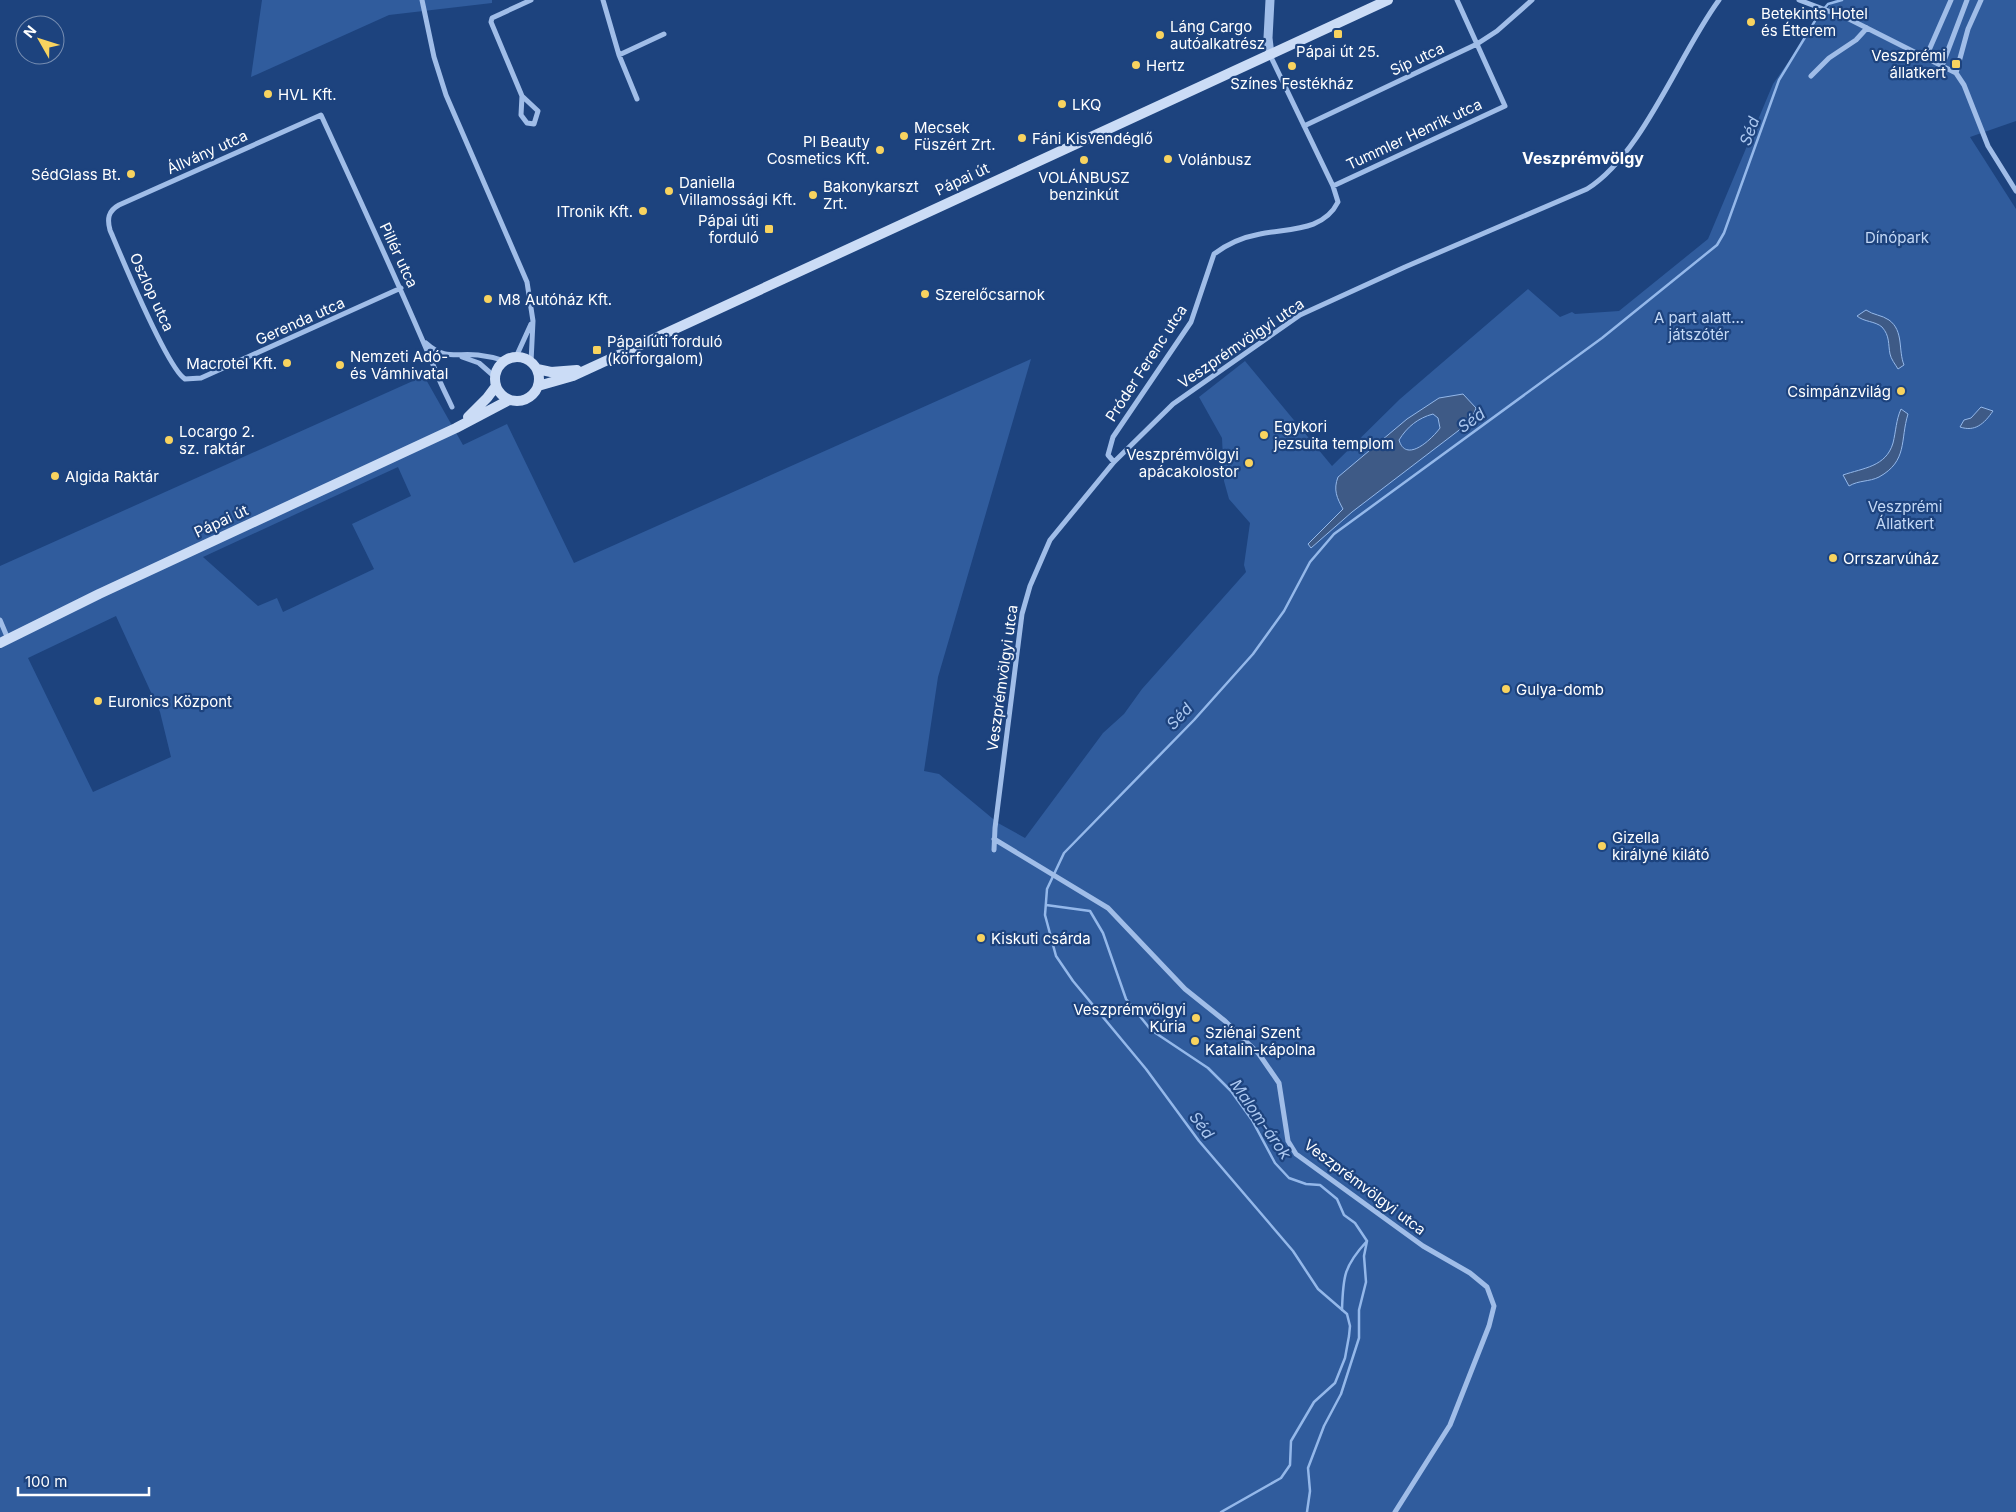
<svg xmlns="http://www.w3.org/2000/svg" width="2016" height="1512" viewBox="0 0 2016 1512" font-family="Inter,sans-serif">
	<rect width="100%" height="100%" fill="#1d437e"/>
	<path fill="#305c9d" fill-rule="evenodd" d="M262,0h230v3l-103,12 -138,62z
		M1835,0h181v121l-46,16 46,72v1303h-2016v-946l424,-190 39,69 44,-21 67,139 457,-204 -93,318 -14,94 15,3 59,49 27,15 78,-105 21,-19 18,-25 104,-117 -2,-7 6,-42 -21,-24 -5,-18 -2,-43 -23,-41 46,-36 87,105 68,-67 128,-110 32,28 12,-5 3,2 44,-3 89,-72 65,-155 49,-70zM398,467l13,29 -59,28 22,45 -91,43 -6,-14 -19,8 -55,-49zM116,616l44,96 11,45 -78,35 -65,-134z"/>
	<path fill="#3e5a86" stroke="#94b8ea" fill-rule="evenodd" d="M1866,310c7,5 16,5 23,10 15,11 9,30 15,45l-6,4c-3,-5 -7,-10 -8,-15 -2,-10 0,-18 -8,-27 -7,-6 -18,-5 -25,-11z
		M1463,394l13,14 -5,13 -119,91 -41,36 -3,-4 35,-35c-6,-11 -10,-19 -5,-32l69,-58 32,-21zM1433,414l5,4 2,10c-8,11 -34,36 -41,12 8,-13 19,-22 34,-26z
		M1981,407l12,4c-9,13 -18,21 -33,16l4,-7 7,-2z
		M1901,409l7,5c-8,26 0,47 -29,63 -10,5 -20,3 -30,9l-6,-11c20,-7 43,-8 50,-32 3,-12 3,-23 8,-34z"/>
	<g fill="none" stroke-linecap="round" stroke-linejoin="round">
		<path stroke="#94b8ea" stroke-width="2.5" d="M1046,905l44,6 13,22 23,66 25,31 57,38 23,23 21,29 23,43 14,15 17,6 14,1 17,14 7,16 11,8 12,18 -3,15 2,26 -7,28v28l-18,56 -17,32 -16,42 2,23 -3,21
			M1342,1310c1,-34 2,-44 25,-69
			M1221,1512l60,-34 9,-13 1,-24 23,-39 21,-19 10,-25 4,-22 1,-10 -3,-12 -29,-25 -25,-38 -94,-110 -53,-72 -73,-88 -17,-25 -11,-41 2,-26 17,-36 130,-133 59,-66 31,-43 26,-49 24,-28 268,-196 115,-93 7,-12 55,-153 39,-64 10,-12 14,-4"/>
		<path stroke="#a0bde8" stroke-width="5" d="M422,0l12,57 12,38 81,187 6,39 -2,41
			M603,0l16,55 18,44
			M1799,0l48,18 109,55 8,12 24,61 28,45
			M619,55l45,-21
			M1926,57l25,-57
			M1942,66l25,-66
			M1956,73l12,-44 13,-29
			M1811,76l18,-18 27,-18 11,-12
			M522,96l16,15 -4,13 -7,-1 -6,-8 1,-19 -31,-74 1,-4 39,-18
			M1304,126l173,-82 20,-13 35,-31
			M1333,186l172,-80 -48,-106
			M401,288l-200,90 -16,1c-18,-11 -64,-123 -75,-149 -3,-11 -2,-19 9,-25l202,-90c40,87 81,175 118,264 4,10 9,19 13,28
			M426,343c19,17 29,10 52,12 9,1 18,3 27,6
			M462,357l17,6 16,14
			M516,357l15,-33
			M1114,462l-6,-7 5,-18 78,-115 23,-68c13,-10 30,-17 46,-20 28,-6 63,-2 78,-32l-5,-16 -63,-131
			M0,620l8,19
			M994,839l114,69 77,81 40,32 34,33 20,29 9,58 8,13 127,92 47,27 17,14 7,19 -5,20 -39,99 -55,87
			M994,850l1,-22 27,-214 8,-28 20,-46 64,-78 59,-58 127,-89 105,-48 182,-78c56,-35 92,-135 132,-189"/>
		<path stroke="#a0bde8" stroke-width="9" d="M1270,0l-2,38 2,17"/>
		<path stroke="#cbdcf6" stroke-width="10" d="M495 379a22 22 0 1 1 44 0a22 22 0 1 1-44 0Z
			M537,369l14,3 26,-2
			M538,386l35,-10 815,-376
			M468,417l19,-19 9,-12
			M0,643l99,-49 357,-166 53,-28"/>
	</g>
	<g fill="#f8d35f" stroke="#1d437e" stroke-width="2">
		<circle cx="1751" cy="22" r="5"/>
		<rect x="1333" y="29" width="10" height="10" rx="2.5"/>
		<circle cx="1160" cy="35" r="5"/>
		<rect x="1951" y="59" width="10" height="10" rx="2.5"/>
		<circle cx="1136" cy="65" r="5"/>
		<circle cx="1292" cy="66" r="5"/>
		<circle cx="268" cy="94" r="5"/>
		<circle cx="1062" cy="104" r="5"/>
		<circle cx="904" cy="136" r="5"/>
		<circle cx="1022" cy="138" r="5"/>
		<circle cx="880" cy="150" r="5"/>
		<circle cx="1168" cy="159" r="5"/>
		<circle cx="1084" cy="160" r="5"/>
		<circle cx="131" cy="174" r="5"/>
		<circle cx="669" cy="191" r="5"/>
		<circle cx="813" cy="195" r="5"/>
		<circle cx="643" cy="211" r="5"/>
		<rect x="764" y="224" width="10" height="10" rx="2.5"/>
		<circle cx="925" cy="294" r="5"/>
		<circle cx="488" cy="299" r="5"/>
		<rect x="592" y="345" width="10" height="10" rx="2.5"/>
		<circle cx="287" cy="363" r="5"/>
		<circle cx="340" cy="365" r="5"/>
		<circle cx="1901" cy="391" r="5"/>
		<circle cx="1264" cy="435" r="5"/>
		<circle cx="169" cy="440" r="5"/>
		<circle cx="1249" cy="463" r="5"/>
		<circle cx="55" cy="476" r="5"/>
		<circle cx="1833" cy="558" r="5"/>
		<circle cx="1506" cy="689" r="5"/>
		<circle cx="98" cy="701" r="5"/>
		<circle cx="1602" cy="846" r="5"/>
		<circle cx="981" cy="938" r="5"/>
		<circle cx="1196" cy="1018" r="5"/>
		<circle cx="1195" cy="1041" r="5"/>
	</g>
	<g text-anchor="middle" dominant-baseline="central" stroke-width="4.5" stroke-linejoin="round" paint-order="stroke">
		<g font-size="15" fill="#fff" stroke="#1d437e" text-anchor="start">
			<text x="1761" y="13">Betekints Hotel<tspan x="1761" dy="17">és Étterem</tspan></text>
			<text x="1170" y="26">Láng Cargo<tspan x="1170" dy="17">autóalkatrész</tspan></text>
			<text x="1338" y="51" text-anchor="middle">Pápai út 25.</text>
			<text x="1946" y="55" text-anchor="end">Veszprémi<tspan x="1946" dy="17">állatkert</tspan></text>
			<text x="1146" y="65">Hertz</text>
			<text x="1292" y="83" text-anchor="middle">Színes Festékház</text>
			<text x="278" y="94">HVL Kft.</text>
			<text x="1072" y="104">LKQ</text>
			<text x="914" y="127">Mecsek<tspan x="914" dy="17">Füszért Zrt.</tspan></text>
			<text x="1032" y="138">Fáni Kisvendéglő</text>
			<text x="870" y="141" text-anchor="end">Pl Beauty<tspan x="870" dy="17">Cosmetics Kft.</tspan></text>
			<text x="1178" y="159">Volánbusz</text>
			<text x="121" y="174" text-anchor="end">SédGlass Bt.</text>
			<text x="1084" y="177" text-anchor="middle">VOLÁNBUSZ<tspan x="1084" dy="17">benzinkút</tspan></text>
			<text x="679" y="182">Daniella<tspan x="679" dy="17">Villamossági Kft.</tspan></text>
			<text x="823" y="186">Bakonykarszt<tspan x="823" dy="17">Zrt.</tspan></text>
			<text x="633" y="211" text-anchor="end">ITronik Kft.</text>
			<text x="759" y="220" text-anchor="end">Pápai úti<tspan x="759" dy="17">forduló</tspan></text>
			<text x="935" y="294">Szerelőcsarnok</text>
			<text x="498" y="299">M8 Autóház Kft.</text>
			<text x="607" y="341">Pápai úti forduló<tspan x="607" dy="17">(körforgalom)</tspan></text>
			<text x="350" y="356">Nemzeti Adó-<tspan x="350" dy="17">és Vámhivatal</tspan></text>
			<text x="277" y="363" text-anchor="end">Macrotel Kft.</text>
			<text x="1891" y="391" text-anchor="end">Csimpánzvilág</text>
			<text x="1274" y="426">Egykori<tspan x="1274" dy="17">jezsuita templom</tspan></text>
			<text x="179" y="431">Locargo 2.<tspan x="179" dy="17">sz. raktár</tspan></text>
			<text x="1239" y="454" text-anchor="end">Veszprémvölgyi<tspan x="1239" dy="17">apácakolostor</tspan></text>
			<text x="65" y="476">Algida Raktár</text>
			<text x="1843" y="558">Orrszarvúház</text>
			<text x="1516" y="689">Gulya-domb</text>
			<text x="108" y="701">Euronics Központ</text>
			<text x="1612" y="837">Gizella<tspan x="1612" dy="17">királyné kilátó</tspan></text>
			<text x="991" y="938">Kiskuti csárda</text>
			<text x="1186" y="1009" text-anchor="end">Veszprémvölgyi<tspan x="1186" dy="17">Kúria</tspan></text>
			<text x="1205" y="1032">Sziénai Szent<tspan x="1205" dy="17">Katalin-kápolna</tspan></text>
		</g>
		<g font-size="15" fill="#fff" stroke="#1d437e">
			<text transform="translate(1417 59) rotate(-25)">Síp utca</text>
			<text transform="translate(1414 134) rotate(-25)">Tummler Henrik utca</text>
			<text transform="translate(207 152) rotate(-24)">Állvány utca</text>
			<text transform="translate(962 179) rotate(-25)">Pápai út</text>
			<text transform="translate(399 255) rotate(65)">Pillér utca</text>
			<text transform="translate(152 292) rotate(65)">Oszlop utca</text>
			<text transform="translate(300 321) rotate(-24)">Gerenda utca</text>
			<text transform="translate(1241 343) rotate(-34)">Veszprémvölgyi utca</text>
			<text transform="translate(1146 363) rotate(-57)">Próder Ferenc utca</text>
			<text transform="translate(221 521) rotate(-25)">Pápai út</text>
			<text transform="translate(1002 678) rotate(-82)">Veszprémvölgyi utca</text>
			<text transform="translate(1365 1187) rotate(37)">Veszprémvölgyi utca</text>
		</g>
		<g font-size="15" fill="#c4d9f6" stroke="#1d437e">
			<text x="1897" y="237">Dínópark</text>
			<text x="1699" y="317">A part alatt...<tspan x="1699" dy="17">játszótér</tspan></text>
			<text x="1905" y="506">Veszprémi<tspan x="1905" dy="17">Állatkert</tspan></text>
		</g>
		<g font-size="16" font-style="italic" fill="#acc8f0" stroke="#1d437e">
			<text transform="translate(1749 131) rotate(-70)">Séd</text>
			<text transform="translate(1471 420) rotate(-36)">Séd</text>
			<text transform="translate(1179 716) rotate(-47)">Séd</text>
			<text transform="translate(1261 1119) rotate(55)">Malom-árok</text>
			<text transform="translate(1202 1125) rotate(53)">Séd</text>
		</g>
		<g font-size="16" font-weight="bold" fill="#fff" stroke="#1d437e">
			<text x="1583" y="158">Veszprémvölgy</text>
		</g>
	</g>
	<g transform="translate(40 40) rotate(309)"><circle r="24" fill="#1d437e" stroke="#778eb2"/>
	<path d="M0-4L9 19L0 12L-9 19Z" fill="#f8d35f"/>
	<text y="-8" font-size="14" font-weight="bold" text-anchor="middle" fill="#ffffff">N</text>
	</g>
	<path d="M18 1487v8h131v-8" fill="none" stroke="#ffffff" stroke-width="2.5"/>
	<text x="25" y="1487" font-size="15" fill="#ffffff" stroke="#1d437e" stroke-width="4" paint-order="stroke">100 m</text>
</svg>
